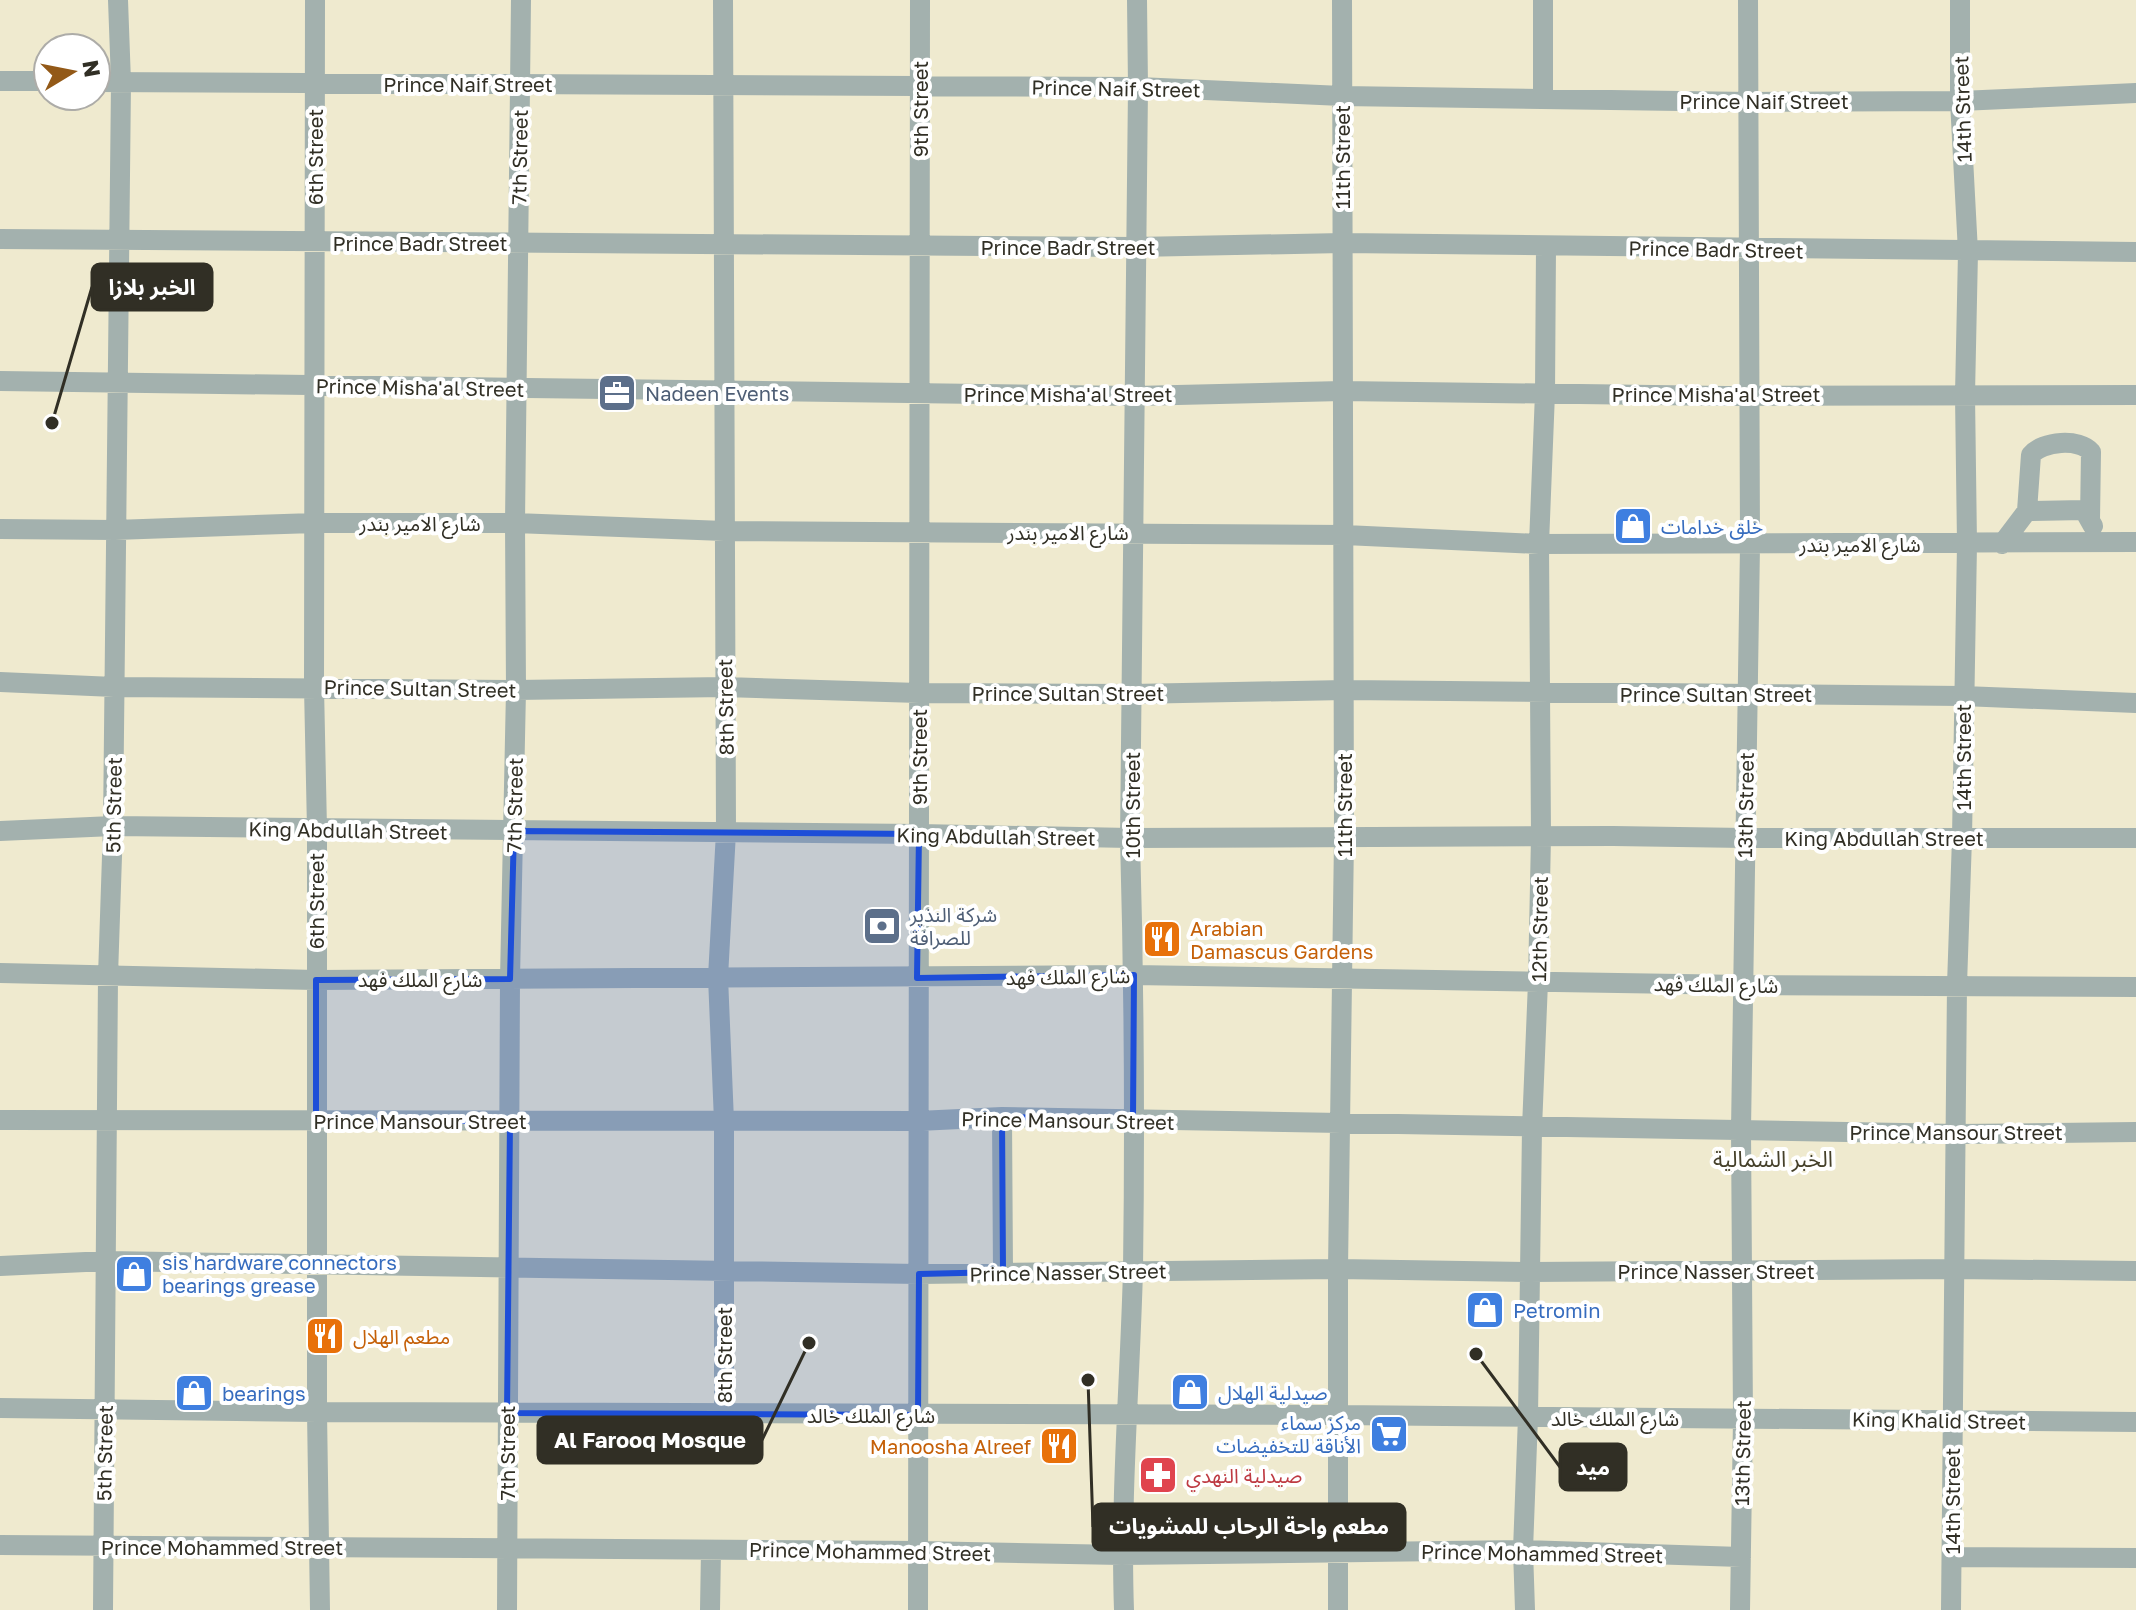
<svg xmlns="http://www.w3.org/2000/svg" width="2136" height="1610" viewBox="0 0 2136 1610" font-family="'Golos Text','Noto Sans Arabic',sans-serif">
	<rect width="100%" height="100%" fill="#efeacf"/>
	<g fill="none" stroke-linecap="round" stroke-linejoin="round">
		<path stroke="#a3b1ae" stroke-width="20" d="M315,0l-1,687 3,142v583l3,198
			M723,0l3,832 -8,145 6,144v293
			M1543,0v98
			M0,81h48
			M96,82l1042,5 204,9 408,6 210,-1 176,-8
			M0,239l1136,8 207,-4 793,9
			M0,381l1135,15 207,-5 384,5 410,-1
			M2027,511l4,-56c11,-14 49,-17 60,-3l-1,68
			M0,529l115,1 199,-7h201l209,8 621,4 194,9 597,-2
			M2002,544l25,-33 57,-1 9,16
			M0,682l114,5 402,3 209,-3 194,6 213,1 213,-4 618,6 173,7
			M0,831l113,-5 806,8 211,4 483,-2 132,2h391
			M0,973l316,7 818,-5 609,10 393,2
			M1002,1117l1,155
			M0,1120l918,1 84,-4 955,17 179,-2
			M0,1266l107,-5 812,13 419,-5 193,3 423,-3 182,2
			M0,1408l317,4 1020,3 799,7
			M0,1545l918,6 204,4 401,-5 218,7
			M1952,1557l184,1
			M103,1610l5,-634 5,-150 8,-744 -3,-82
			M507,1610l3,-631 6,-289 -1,-167 6,-523
			M710,1610l1,-60
			M918,1610l2,-1610
			M1124,1610c-4,-113 6,-227 9,-340 2,-144 1,-288 -3,-432l8,-751 -1,-87
			M1338,1610v-341l6,-431 -2,-838
			M1525,1610l-2,-60 5,-133 4,-289 6,-146 3,-146 -2,-292 6,-151 1,-146
			M1740,1610l3,-191 -2,-289 9,-585 -2,-545
			M1951,1610l6,-625 5,-147 5,-294 -2,-149 3,-143 -8,-151v-101"/>
	</g>
	<path fill="#1d4ed8" fill-opacity="0.2" stroke="#1d4ed8" stroke-width="6" stroke-linejoin="round" d="M514,831l405,3 -2,144 217,-3 -1,145 -131,-3 1,155 -84,2 -1,141 -411,-2 3,-292h-194v-141l194,-1z"/>
	<defs>
		<symbol id="office-square" viewBox="-11 -11 22 22"><rect x="-9" y="-9" width="18" height="18" rx="4" fill="#5c6f8a" stroke="#fff"/><path d="M-6-3h4V-5.5h4V-3h4V5H-6ZM-1-4.5V-3h2v-1.5ZM-6 0V1H6V0Z" fill="#fff"/></symbol>
		<symbol id="shop-square" viewBox="-11 -11 22 22"><rect x="-9" y="-9" width="18" height="18" rx="4" fill="#3f7fe0" stroke="#fff"/><path d="M-5-2.5h2.3a2.7 3.5 0 0 1 5.4 0H5L5.5 6h-11ZM-1.5-2.5h3a1.5 2.3 0 0 0-3 0Z" fill="#fff"/></symbol>
		<symbol id="bank-square" viewBox="-11 -11 22 22"><rect x="-9" y="-9" width="18" height="18" rx="4" fill="#5c6f8a" stroke="#fff"/><path d="M-6-4H6V4H-6ZM0-2.3a2.3 2.3 0 1 0 0 4.6a2.3 2.3 0 1 0 0-4.6Z" fill="#fff"/></symbol>
		<symbol id="restaurant-square" viewBox="-11 -11 22 22"><rect x="-9" y="-9" width="18" height="18" rx="4" fill="#e8710a" stroke="#fff"/><path d="M-5-6h1v4h1v-4h1v4h1v-4h1v5L-1.5 .5V6h-2V.5L-5-1ZM5-6V6H3V1.5H1.5Q1.5-4 5-6Z" fill="#fff"/></symbol>
		<symbol id="supermarket-square" viewBox="-11 -11 22 22"><rect x="-9" y="-9" width="18" height="18" rx="4" fill="#3f7fe0" stroke="#fff"/><path d="M-6-5.5h2.5l.6 2H6L4.5 2H-2.5L-4.4-4H-6ZM-1.5 3.2a1.3 1.3 0 1 0 .1 0ZM3 3.2a1.3 1.3 0 1 0 .1 0Z" fill="#fff"/></symbol>
		<symbol id="pharmacy-square" viewBox="-11 -11 22 22"><rect x="-9" y="-9" width="18" height="18" rx="4" fill="#e0444e" stroke="#fff"/><path d="M-2-6h4v4h4v4h-4v4h-4v-4h-4v-4h4Z" fill="#fff"/></symbol>
	</defs>
	<g fill-rule="evenodd">
		<use href="#office-square" x="595" y="371" width="44" height="44"/>
		<use href="#shop-square" x="1611" y="504" width="44" height="44"/>
		<use href="#bank-square" x="860" y="904" width="44" height="44"/>
		<use href="#restaurant-square" x="1140" y="917" width="44" height="44"/>
		<use href="#shop-square" x="112" y="1252" width="44" height="44"/>
		<use href="#shop-square" x="1463" y="1288" width="44" height="44"/>
		<use href="#restaurant-square" x="303" y="1314" width="44" height="44"/>
		<use href="#shop-square" x="1168" y="1370" width="44" height="44"/>
		<use href="#shop-square" x="172" y="1371" width="44" height="44"/>
		<use href="#supermarket-square" x="1367" y="1412" width="44" height="44"/>
		<use href="#restaurant-square" x="1037" y="1424" width="44" height="44"/>
		<use href="#pharmacy-square" x="1136" y="1453" width="44" height="44"/>
	</g>
	<g text-anchor="middle" dominant-baseline="central" stroke-width="8" stroke-linejoin="round" paint-order="stroke">
		<g font-size="20" fill="#312f25" stroke="#fff">
			<text x="468" y="84">Prince Naif Street</text>
			<text transform="translate(1116 88) rotate(1)">Prince Naif Street</text>
			<text x="1764" y="101">Prince Naif Street</text>
			<text transform="translate(920 109) rotate(-90)">9th Street</text>
			<text transform="translate(1962 109) rotate(-92)">14th Street</text>
			<text transform="translate(315 157) rotate(-90)">6th Street</text>
			<text transform="translate(519 157) rotate(-89)">7th Street</text>
			<text transform="translate(1342 157) rotate(-90)">11th Street</text>
			<text x="420" y="243">Prince Badr Street</text>
			<text x="1068" y="247">Prince Badr Street</text>
			<text transform="translate(1716 249) rotate(1)">Prince Badr Street</text>
			<text transform="translate(420 387) rotate(1)">Prince Misha'al Street</text>
			<text x="1068" y="394">Prince Misha'al Street</text>
			<text x="1716" y="394">Prince Misha'al Street</text>
			<text x="420" y="523">شارع الامير بندر</text>
			<text x="1068" y="532">شارع الامير بندر</text>
			<text x="1860" y="544">شارع الامير بندر</text>
			<text transform="translate(420 688) rotate(1)">Prince Sultan Street</text>
			<text x="1068" y="693">Prince Sultan Street</text>
			<text x="1716" y="694">Prince Sultan Street</text>
			<text transform="translate(725 707) rotate(-91)">8th Street</text>
			<text transform="translate(919 757) rotate(-90)">9th Street</text>
			<text transform="translate(1963 757) rotate(-90)">14th Street</text>
			<text transform="translate(113 805) rotate(-89)">5th Street</text>
			<text transform="translate(514 805) rotate(-89)">7th Street</text>
			<text transform="translate(1132 805) rotate(-90)">10th Street</text>
			<text transform="translate(1344 805) rotate(-90)">11th Street</text>
			<text transform="translate(1745 805) rotate(-89)">13th Street</text>
			<text transform="translate(348 830) rotate(1)">King Abdullah Street</text>
			<text transform="translate(996 836) rotate(1)">King Abdullah Street</text>
			<text x="1884" y="838">King Abdullah Street</text>
			<text transform="translate(316 901) rotate(-90)">6th Street</text>
			<text transform="translate(1539 929) rotate(-89)">12th Street</text>
			<text transform="translate(1068 976) rotate(-1)">شارع الملك فهد</text>
			<text x="420" y="979">شارع الملك فهد</text>
			<text transform="translate(1716 984) rotate(1)">شارع الملك فهد</text>
			<text transform="translate(1068 1120) rotate(1)">Prince Mansour Street</text>
			<text x="420" y="1121">Prince Mansour Street</text>
			<text x="1956" y="1132">Prince Mansour Street</text>
			<text x="1716" y="1271">Prince Nasser Street</text>
			<text transform="translate(1068 1272) rotate(-1)">Prince Nasser Street</text>
			<text transform="translate(724 1355) rotate(-90)">8th Street</text>
			<text x="871" y="1415">شارع الملك خالد</text>
			<text x="1615" y="1418">شارع الملك خالد</text>
			<text transform="translate(1939 1420) rotate(1)">King Khalid Street</text>
			<text transform="translate(104 1453) rotate(-89)">5th Street</text>
			<text transform="translate(507 1453) rotate(-90)">7th Street</text>
			<text transform="translate(1742 1453) rotate(-89)">13th Street</text>
			<text transform="translate(1952 1501) rotate(-90)">14th Street</text>
			<text x="222" y="1547">Prince Mohammed Street</text>
			<text transform="translate(870 1551) rotate(1)">Prince Mohammed Street</text>
			<text transform="translate(1542 1553) rotate(1)">Prince Mohammed Street</text>
		</g>
		<g font-size="20" fill="#4e5e75" stroke="#fff" text-anchor="start">
			<text x="645" y="393">Nadeen Events</text>
			<text x="910" y="914">شركة النذير<tspan x="910" dy="23">للصرافة</tspan></text>
		</g>
		<g font-size="20" fill="#366cbe" stroke="#fff" text-anchor="start">
			<text x="1661" y="526">خلق خدامات</text>
			<text x="162" y="1262">sis hardware connectors<tspan x="162" dy="23">bearings grease</tspan></text>
			<text x="1513" y="1310">Petromin</text>
			<text x="1218" y="1392">صيدلية الهلال</text>
			<text x="222" y="1393">bearings</text>
			<text x="1361" y="1422" text-anchor="end">مركز سماء<tspan x="1361" dy="23">الأناقة للتخفيضات</tspan></text>
		</g>
		<g font-size="20" fill="#c56008" stroke="#fff" text-anchor="start">
			<text x="1190" y="928">Arabian<tspan x="1190" dy="23">Damascus Gardens</tspan></text>
			<text x="353" y="1336">مطعم الهلال</text>
			<text x="1031" y="1446" text-anchor="end">Manoosha Alreef</text>
		</g>
		<g font-size="20" fill="#be3a42" stroke="#fff" text-anchor="start">
			<text x="1186" y="1475">صيدلية النهدي</text>
		</g>
		<g font-size="22" fill="#45402a" stroke="#fff">
			<text x="1773" y="1158">الخبر الشمالية</text>
		</g>
	</g>
	<path fill="none" stroke="#312f25" stroke-width="3" d="M52 423L92 287M809 1343L762 1440M1476 1354L1560 1467M1088 1380L1093 1527"/>
	<g fill="#312f25" stroke="#fff" stroke-width="3">
		<circle cx="52" cy="423" r="8"/>
		<circle cx="809" cy="1343" r="8"/>
		<circle cx="1476" cy="1354" r="8"/>
		<circle cx="1088" cy="1380" r="8"/>
	</g>
	<g fill="#312f25" stroke="#312f25" stroke-width="3">
		<rect x="92" y="264" width="120" height="46" rx="8"/>
		<rect x="538" y="1417" width="224" height="46" rx="8"/>
		<rect x="1560" y="1444" width="66" height="46" rx="8"/>
		<rect x="1093" y="1504" width="312" height="46" rx="8"/>
	</g>
	<g font-size="22" text-anchor="middle" font-weight="bold" fill="#fff">
		<text x="152" y="295">الخبر بلازا</text>
		<text x="650" y="1448">Al Farooq Mosque</text>
		<text x="1593" y="1475">ميد</text>
		<text x="1249" y="1534">مطعم واحة الرحاب للمشويات</text>
	</g>
	<g transform="translate(72 72) rotate(80)"><circle r="38" fill="#ffffff" stroke="#adaca8" stroke-width="2"/>
	<path d="M0-6L14 30L0 20L-14 30Z" fill="#935917"/>
	<text y="-12" font-size="22" font-weight="bold" text-anchor="middle" fill="#312f25">N</text>
	</g>
</svg>
